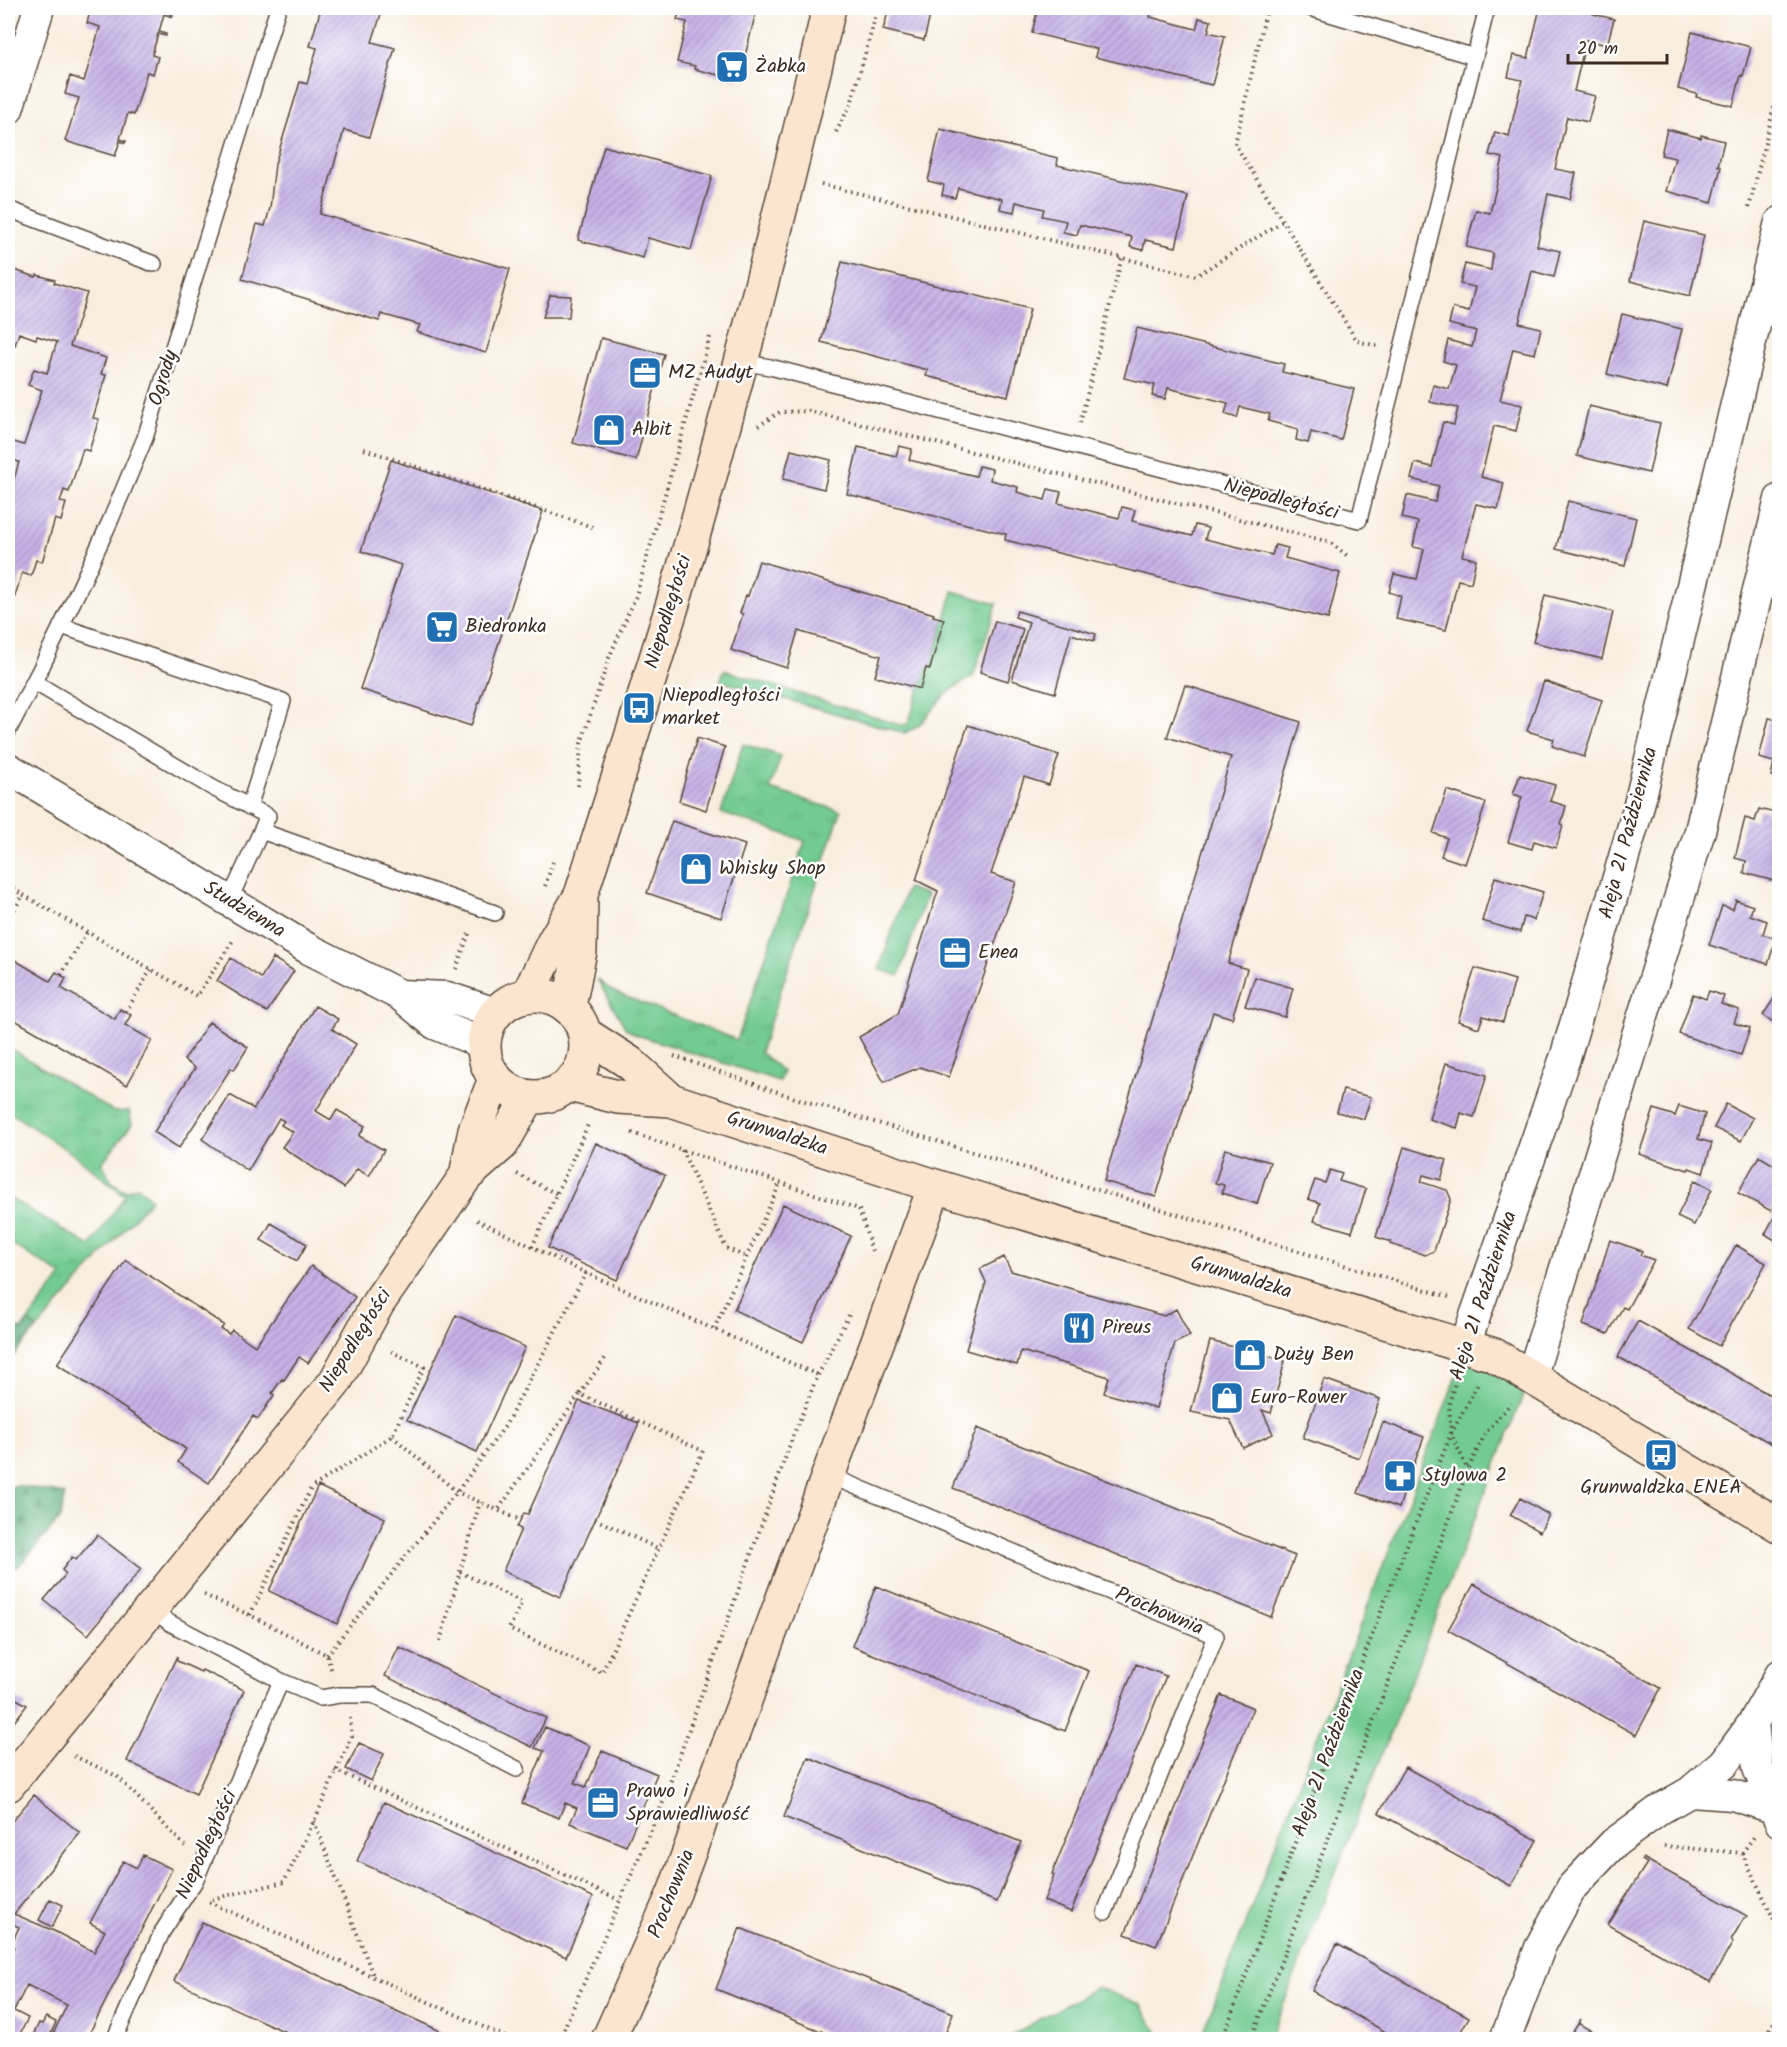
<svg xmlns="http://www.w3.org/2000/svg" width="1787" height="2047" viewBox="0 0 1787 2047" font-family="Kalam,sans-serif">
	<defs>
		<pattern id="grass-tufts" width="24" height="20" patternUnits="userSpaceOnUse" patternTransform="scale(1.5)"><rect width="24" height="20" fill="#72cb91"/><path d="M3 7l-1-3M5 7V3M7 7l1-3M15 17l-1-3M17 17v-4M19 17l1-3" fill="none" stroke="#64ae7d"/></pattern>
		<pattern id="forest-firs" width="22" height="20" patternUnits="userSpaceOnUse" patternTransform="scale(1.5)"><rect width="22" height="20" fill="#5daf7b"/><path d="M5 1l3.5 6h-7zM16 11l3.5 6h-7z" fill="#4e8f64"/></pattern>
		<pattern id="building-hatch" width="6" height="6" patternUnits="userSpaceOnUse" patternTransform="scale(1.5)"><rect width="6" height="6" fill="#c6b3e8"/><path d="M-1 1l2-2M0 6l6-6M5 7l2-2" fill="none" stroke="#a292bb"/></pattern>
	</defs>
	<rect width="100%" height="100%" fill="#fff"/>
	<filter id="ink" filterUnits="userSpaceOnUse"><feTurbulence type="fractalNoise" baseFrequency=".0167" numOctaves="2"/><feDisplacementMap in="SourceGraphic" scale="12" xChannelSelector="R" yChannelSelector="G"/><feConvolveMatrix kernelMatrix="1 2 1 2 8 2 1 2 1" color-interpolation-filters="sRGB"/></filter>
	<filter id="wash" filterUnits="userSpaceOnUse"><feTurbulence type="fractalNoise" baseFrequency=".008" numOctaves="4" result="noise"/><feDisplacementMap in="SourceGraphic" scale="24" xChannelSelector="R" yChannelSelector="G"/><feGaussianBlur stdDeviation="1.35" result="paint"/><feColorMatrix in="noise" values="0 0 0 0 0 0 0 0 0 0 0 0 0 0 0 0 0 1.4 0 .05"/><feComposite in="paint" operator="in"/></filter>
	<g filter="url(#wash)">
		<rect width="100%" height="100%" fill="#f8eede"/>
		<path fill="url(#grass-tufts)" stroke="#567a58" stroke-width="1.5" d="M953,591l44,13 -24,73c-13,6 -25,14 -34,25 -13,14 -17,25 -35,31l-184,-52 4,-11 176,55 8,-1 18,-56 4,1z
			M743,744l38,12 -11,33 71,22 -81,241 23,20 -4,9 -142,-46 -11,-6 -29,-50 17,13 123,48 68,-199 -84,-28z
			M907,888l20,7 -28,81 -20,-7z
			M8,1047l106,65 15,-1 3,13 -30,39 10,19 14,9 12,-5 13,13 -143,163v-40l13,8 41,-55 -54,-33v-45l82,49 35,-50 -48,-39 -69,-46z"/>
		<path fill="url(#forest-firs)" stroke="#4c6c4c" stroke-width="1.5" d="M28,1321l9,7 -29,34v-40l13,8z
			M17,1485l48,9 -5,25 -42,48 -10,2v-81z"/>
		<path fill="#72cb91" stroke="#567a58" stroke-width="1.5" d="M1467,1349l62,31 -259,659 -70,1z
			M1097,1987l43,17 22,35h-154l2,-3z"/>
		<g id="blocks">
			<path fill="url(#building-hatch)" d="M91,8l15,1v-1h54v2l13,5 -1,2 -8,-3 -5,18 7,2v2l-8,-2 -6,21 6,2 -5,17 -6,-2 -13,43 -6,-2 -8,26 6,2 -1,2 -5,-2 -5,15 -50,-15 14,-43 -14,-4 5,-18 14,5 16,-54 -13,-4z
				M321,8h62l-11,34 23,6 -26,89 -25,-7 -24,84 190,55 -24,84 -69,-21 3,-7 -39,-11 -2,7 -137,-42 15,-55 8,2 5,-18 5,-44 25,-82 7,2 10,-36 -7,-2z
				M680,8h77l-18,72 -45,-11 1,-3 -18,-4 10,-40 -10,-2z
				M889,8h43l-8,32 -41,-10z
				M1038,8h72l28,6 2,-6h12l-2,9 46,12 3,-11 12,3 -3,11 17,4 -13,49 -117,-28 2,-8 -65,-16z
				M1540,8h54l-1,6 21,5 -7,26 -21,-5 -12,51 21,5 -7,26 -21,-5 -12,52 21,4 -6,26 -22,-5 -11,52 23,5 -6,26 -22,-6 -13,52 22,5 -6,26 -22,-5 -13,51 22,5 -6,26 -22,-5 -13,51 23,6 -6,26 -22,-5 -14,52 14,3 -5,24 -13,-3 -12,50 -50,-11 5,-23 -12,-4 5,-18 23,5 7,-30 -11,-2 5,-25 -16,-4 5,-23 28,7 4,-16 -28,-7 4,-16 17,4 11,-45 11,3 4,-17 -28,-6 3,-17 16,4 7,-24 -13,-4 5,-21 24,7 4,-16 -27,-7 4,-16 16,4 6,-25 -15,-3 5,-20 26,6 2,-17 -27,-6 10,-37 14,3 13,-55 -14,-3 6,-23 14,4 13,-56 -14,-3 5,-22 15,3z
				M1692,32l59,15 -8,29 -2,-1 -8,31 -37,-9 1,-3 -19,-5z
				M940,129l118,29 -1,7 131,31 -12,51 -31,-7 -2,10 -13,-3 2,-10 -52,-12 -3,10 -14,-3 3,-11 -24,-5 2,-7 -28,-7 -2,10 -14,-3 2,-10 -44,-11 -3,10 -13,-3 2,-10 -16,-4z
				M1667,129l34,9v-3l23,6 -6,25 3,1 -9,36 -46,-12 9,-33 -14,-3z
				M604,146l108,30 -21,74 -43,-12 -5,20 -65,-18z
				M1644,221l60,14 -14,61 -60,-15z
				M842,262l188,47 -22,87 -82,-20 2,-6 -107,-28z
				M8,268l28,9 1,-2 18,5 -1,3 33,10 -17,53 36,12 -5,16 5,1 -13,43 6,1 -10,32 -6,-2 -14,43 -5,-2 -4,12 6,1 -5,18 -6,-2 -13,43 -6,-2 -5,16 -9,-3 -14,46v-134l4,1 7,-24 -11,-4v-6l3,-11 13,4 18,-55 -14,-5 6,-16 13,4 10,-31 -20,-6 -1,3 -17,-6 -4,12 -7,-3z
				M550,295l21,1 -2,21h-26z
				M1622,314l60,15 -15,60 -60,-15z
				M1137,328l147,36 -2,8 72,17 -13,51 -30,-8 -3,11 -12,-3 2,-11 -30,-8 2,-7 -30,-7 -3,11 -12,-4 3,-11 -60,-15 -3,11 -13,-3 3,-11 -31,-7z
				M601,338l63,16 -28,106 -63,-17z
				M1589,406l71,17 -11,50 -72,-17z
				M899,446l13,3 -3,11 67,16 3,-10 13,3 -2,11 28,7 -1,5 28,8 3,-11 13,3 -3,11 61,15 3,-11 13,3 -3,11 60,15 3,-11 13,3 -3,11 67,16 3,-10 13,3 -3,10 55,15 -12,46 -323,-79 1,-6 -159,-40 11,-47 38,9z
				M791,450l40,10 -7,29 -41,-10z
				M391,460l152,51 -72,215 -111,-37 41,-124 -40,-14z
				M1568,501l68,17 -11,48 -69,-17z
				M759,561l175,53 -1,2 11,3 -14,50 -4,-1 -6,21 -45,-13 6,-20 -83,-25 -11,37 -56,-18 12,-36 -3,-1 6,-18 2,1z
				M1545,595l68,17 -11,47 -69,-17z
				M1017,611l79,23 -2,7 -23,-7 -16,59 -43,-13 17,-58 -14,-5z
				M995,621l28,8 -15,52 -28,-9z
				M1544,681l33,12 1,-1 24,8 -18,57 -32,-11 2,-7 -27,-8z
				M1185,685l116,37 -73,241 19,6 -15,49 -19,-6 -57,185 -52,-16 127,-424 -64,-20z
				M1769,718l10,2v58l-8,-2 3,-14 -15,-4z
				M968,725l91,30 -10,30 -25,-8 -33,97 25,8 -67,195 -29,-10 -36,15 -25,-45 39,-23 40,-123 -22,-11z
				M697,738l28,9 -19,63 -27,-9z
				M1520,775l35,10 -5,16 16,5 -5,18 2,1 -7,23 -22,-7 -2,8 -24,-7 14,-45 -9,-3z
				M1447,790l39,13 -21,61 -24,-8 6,-18 -14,-5z
				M1759,809l20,5 -1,68 -34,-9 2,-12 -11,-3 10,-40 10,3z
				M672,821l73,24 -24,73 -74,-25z
				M1495,877l48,15 -9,28 -10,-3 -4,15 -38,-11z
				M1736,900l17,6 -3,9 17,6 -4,13 13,5 -8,25 -59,-19 13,-39 11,3z
				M8,956l42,25 6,-9 10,6 -5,10 54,31 5,-10 11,6 -6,10 27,15 -25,45 -119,-69z
				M231,958l30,20 12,-20 21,13 -27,41 -50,-31z
				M1475,968l40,12 -12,42 -20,-6 -4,12 -21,-7z
				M1255,977l38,11 -8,29 -40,-11z
				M1709,991l15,5 -3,8 18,6 -5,13 16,5 -9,27 -62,-21 14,-40 13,5z
				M1777,994l2,1v31l-16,-11z
				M315,1006l23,13 -6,10 24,15 -40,67 15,9 6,-10 28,16 -6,10 25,14 -15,26 -12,-7 -13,19 -62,-41 11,-15 -12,-7 3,-4 -5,-3 -31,53 -46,-32 28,-44 24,14z
				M209,1022l39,25 -14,23 -3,-2 -52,80 -25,-16 41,-64 -11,-8z
				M1446,1063l41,12 -13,42 -13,-4 -4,15 -28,-9z
				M1343,1090l28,7 -7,22 -27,-7z
				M1726,1104l27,14 -12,23 -27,-13z
				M1679,1106l26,8 -7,25 14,4 -9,30 -14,-5 -1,2 -49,-16 15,-45 21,7z
				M596,1143l69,32 -48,105 -69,-32z
				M1404,1147l43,13 -6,20 -18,-5 -2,7 26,8 4,9 -17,52 -9,4 -35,-11 1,-2 -15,-5z
				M1225,1149l45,13 -13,42 -35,-11 2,-8 -9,-2z
				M1759,1156l20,12v72l-1,2 -13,-8 14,-26 -5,-4 -3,7 -33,-18z
				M1330,1170l12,4 -3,7 27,8 -14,43 -38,-11 6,-18 -12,-4 7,-19 10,3z
				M1695,1180l17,9 -18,36 -17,-8z
				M783,1204l68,32 -48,106 -69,-32z
				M271,1223l36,21 -10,17 -36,-21z
				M1610,1240l32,11 -2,4 14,5 -27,49 -4,-2 -15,27 -25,-9z
				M1736,1245l30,18 -47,83 -30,-17z
				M1004,1257l7,14 153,45 12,-7 14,27 -15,7 -19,65 -52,-15 5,-16 -88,-26 -4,14 -51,-15 20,-68 -6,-13z
				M126,1260l98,65 -3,4 8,5 3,-4 23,16 56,-80 44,31 -47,66 -9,-6 -15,23 -2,-1 -10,14 2,2 -16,24 -5,-3 -44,67 -31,-21 8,-13 -129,-85z
				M456,1315l69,32 -48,105 -70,-32z
				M1638,1321l141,79v48l-161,-91z
				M1210,1341l28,7 5,-2 10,3 4,4 28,8 -14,52 -9,-3 11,24 -30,14 -13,-28 -39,-8z
				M1324,1379l56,20 -21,59 -56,-20z
				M579,1401l60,22 -79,174 -57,-26 18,-42 -4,-2 7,-14 4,1z
				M1383,1422l41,15 -11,30 -4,1 -6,17 2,4 -6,19 -41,-15z
				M977,1428l318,128 -24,61 -318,-129z
				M318,1486l67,32 -48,106 -68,-33z
				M1520,1498l29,17 -9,17 -30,-17z
				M97,1535l44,34 -53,66 -44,-35 22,-26 -4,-4 10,-13 4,3z
				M1474,1584l187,104 -25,47 -188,-105z
				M876,1586l213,85 -24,60 -213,-85z
				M399,1647l147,71 -14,29 -147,-71z
				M177,1656v5l24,11 1,-2 42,20 -48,104 -69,-33z
				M1136,1664l30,12 -95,236 -27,-11 10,-26 -2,-1z
				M8,1694l19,11 -19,25z
				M1221,1695l32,13 -97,238 -31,-12z
				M545,1727l45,19 -15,37 11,4 16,-36 55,23 -31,72 -56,-23 7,-15 -12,-5 -6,15 -37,-15 22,-52 -9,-3z
				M359,1743l25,11 -13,27 -25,-12z
				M808,1757l213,85 -24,60 -213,-85z
				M1405,1767l132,73 -26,46 -132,-73z
				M34,1795l46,38 -66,81 40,17 40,21 11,-21 -15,-8 33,-62 14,7 6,-13 29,14 -86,171h-36l17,-35 -40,-20 -13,26 14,7 -11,22h-9v-78l6,-15 -3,-2 8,-18 -11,-5v-96z
				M384,1802l209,95 -27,60 -209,-96z
				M1643,1858l104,58 -1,2h-2l-13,22 2,2 -23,40 -102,-57 39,-62 -5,-3z
				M50,1899l13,6 -11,22 -13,-7z
				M202,1922l258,118h-157l-129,-59z
				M740,1928l213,85 -10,27h-100l-127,-51z
				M1337,1944l132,73 -13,23h-56l-88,-49z
				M46,2017l10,5 -8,18h-17l8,-17 3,1z
				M1581,2019l-2,5 23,13 1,-2 8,5h-43z"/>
		</g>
	</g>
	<g filter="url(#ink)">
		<use href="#blocks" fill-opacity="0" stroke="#57473b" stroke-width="1.5"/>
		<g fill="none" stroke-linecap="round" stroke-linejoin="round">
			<defs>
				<path id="lane" d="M1310,8l165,49
					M8,209l146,55
					M741,362l29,5 589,153 128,-512
					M61,626l222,75 -34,106
					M34,682l179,106 55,28 -39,85
					M8,731l34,-65 39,-81 30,-66 34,-81 133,-430
					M261,831l234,82
					M828,1475l388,161 -111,276
					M281,1681l40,17 18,-3h34l144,74
					M114,2040l48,-108 33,-51 86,-200 -111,-58 -18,-14"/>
				<path id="street" d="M8,109l31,-101
					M8,768l299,180 93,47 47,2 48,16
					M400,995l35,29 49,20
					M1465,1345l101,-290 72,-246 142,-587
					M1531,1378l169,-547 80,-332
					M1753,1723l5,45 22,54
					M1690,1792l43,3 40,13
					M1505,2040l36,-95 31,-58 42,-44 48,-35 28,-16 34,-29 29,-40 27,-48"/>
				<path id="secondary" d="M484 1046a51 51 0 1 1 102 0a51 51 0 1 1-102 0Z
					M528,995l26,-54 27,-46c39,-125 81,-250 117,-376 48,-169 91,-340 131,-511
					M569,1006l11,-55 1,-54
					M585,1034l45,29 41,37
					M569,1085l49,12 53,3 264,86 559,169 286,171
					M466,1176l36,-32 27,-47
					M8,1785l327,-403 43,-79 88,-127 9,-46 20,-51
					M608,2040l66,-147 261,-707"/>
			</defs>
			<use href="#lane" stroke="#57473b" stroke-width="18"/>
			<use href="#street" stroke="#57473b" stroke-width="33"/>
			<use href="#secondary" stroke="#57473b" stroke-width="36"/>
			<path stroke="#57473b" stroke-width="4" stroke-dasharray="1.5 4.5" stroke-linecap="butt" d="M1267,8l-32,136 122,197 20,5
				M1419,8l17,4 1,-4
				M836,132l15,-28 25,-89 -1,-7
				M821,184l375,92 87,-55
				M1749,208l31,-125
				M1080,423l42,-166
				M758,426l22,-14 29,-1 521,131 20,16
				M364,449l231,79
				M578,786l3,-42 28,-86 27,-62 74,-259
				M8,886l189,110 37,-57
				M545,886l8,-24
				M8,920l15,-25
				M456,969l14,-38
				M61,975l26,-43
				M126,1012l25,-43
				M674,1056l118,41 657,200
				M632,1133l227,76 14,45
				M682,1150l44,98 20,9
				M517,1174l40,20
				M477,1220l109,53 232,102
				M532,1247l56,-122
				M714,1329l66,-146
				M1456,1379l-7,25 2,30 16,34
				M580,1394l26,-37
				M392,1436l65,56 63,28
				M595,1519l64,30
				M460,1572l62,30 -13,27 93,44 101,-222 -123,-57 -82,116
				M204,1595l46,20 77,40 5,17
				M250,1615l61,-127 81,-52 32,-69 -36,-17
				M440,1641l40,-139
				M327,1655l130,-163 48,-66 81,-153
				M74,1756l43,20 68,70
				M335,1770l284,130
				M314,1821l59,154
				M1664,1846l78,7 38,79
				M1742,1853l12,-16
				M212,1899l72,-17 30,-61 38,-85 -2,-18
				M209,1902l303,138
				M559,2040l105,-240 129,-364 25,-61 33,-64
				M1222,2040l162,-437 67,-169 27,-50
				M1251,2040l159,-415 58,-156 17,-35 26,-31
				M1764,2040l16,-28"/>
			<use href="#lane" stroke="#fff" stroke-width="15"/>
			<use href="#street" stroke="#fff" stroke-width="30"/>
			<use href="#secondary" stroke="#fbe5cf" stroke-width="33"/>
		</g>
	</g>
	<defs>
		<symbol id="supermarket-square" viewBox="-11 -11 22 22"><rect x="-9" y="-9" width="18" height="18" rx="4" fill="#1f6fb2" stroke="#fff"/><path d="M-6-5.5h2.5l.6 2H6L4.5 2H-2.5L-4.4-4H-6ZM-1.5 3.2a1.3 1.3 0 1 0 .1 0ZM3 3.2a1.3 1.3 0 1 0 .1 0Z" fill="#fff"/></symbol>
		<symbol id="office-square" viewBox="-11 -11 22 22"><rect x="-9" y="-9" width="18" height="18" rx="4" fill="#1f6fb2" stroke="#fff"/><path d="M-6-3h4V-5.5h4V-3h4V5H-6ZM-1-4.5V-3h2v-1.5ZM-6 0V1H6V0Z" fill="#fff"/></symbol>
		<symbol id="shop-square" viewBox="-11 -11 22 22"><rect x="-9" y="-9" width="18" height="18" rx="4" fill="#1f6fb2" stroke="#fff"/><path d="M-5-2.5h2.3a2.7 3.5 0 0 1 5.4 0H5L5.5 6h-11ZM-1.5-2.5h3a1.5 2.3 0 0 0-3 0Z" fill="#fff"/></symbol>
		<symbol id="bus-square" viewBox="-11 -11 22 22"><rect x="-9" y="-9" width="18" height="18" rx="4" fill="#1f6fb2" stroke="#fff"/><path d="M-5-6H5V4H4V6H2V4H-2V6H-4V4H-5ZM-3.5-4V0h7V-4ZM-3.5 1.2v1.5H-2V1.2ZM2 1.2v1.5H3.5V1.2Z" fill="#fff"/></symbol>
		<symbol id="restaurant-square" viewBox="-11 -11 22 22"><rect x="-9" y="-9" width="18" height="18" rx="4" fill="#1f6fb2" stroke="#fff"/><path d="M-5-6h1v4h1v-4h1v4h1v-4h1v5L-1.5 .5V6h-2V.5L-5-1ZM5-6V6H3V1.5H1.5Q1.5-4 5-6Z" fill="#fff"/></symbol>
		<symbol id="pharmacy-square" viewBox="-11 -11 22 22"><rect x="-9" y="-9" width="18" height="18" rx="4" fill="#1f6fb2" stroke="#fff"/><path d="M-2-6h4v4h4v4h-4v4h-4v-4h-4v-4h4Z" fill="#fff"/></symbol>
	</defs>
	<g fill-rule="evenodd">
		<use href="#supermarket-square" x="713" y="48" width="38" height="38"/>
		<use href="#office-square" x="626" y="354" width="38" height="38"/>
		<use href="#shop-square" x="590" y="411" width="38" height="38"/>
		<use href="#supermarket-square" x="423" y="608" width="38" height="38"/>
		<use href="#bus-square" x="620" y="689" width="38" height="38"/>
		<use href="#shop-square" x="677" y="850" width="38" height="38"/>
		<use href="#office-square" x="936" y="934" width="38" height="38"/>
		<use href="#restaurant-square" x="1060" y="1309" width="38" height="38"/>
		<use href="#shop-square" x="1231" y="1336" width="38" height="38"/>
		<use href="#shop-square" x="1208" y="1379" width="38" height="38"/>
		<use href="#bus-square" x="1642" y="1436" width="38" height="38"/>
		<use href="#pharmacy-square" x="1381" y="1457" width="38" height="38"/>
		<use href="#office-square" x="584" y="1784" width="38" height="38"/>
	</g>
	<g text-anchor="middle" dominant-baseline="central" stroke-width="5" stroke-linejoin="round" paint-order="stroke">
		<g font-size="20" fill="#3b2a1e" stroke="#fff" text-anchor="start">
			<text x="755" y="67">Żabka</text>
			<text x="668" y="373">MZ Audyt</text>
			<text x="632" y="430">Albit</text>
			<text x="465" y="627">Biedronka</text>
			<text x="662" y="696">Niepodległości<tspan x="662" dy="23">market</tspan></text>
			<text x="719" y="869">Whisky Shop</text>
			<text x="978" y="953">Enea</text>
			<text x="1102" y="1328">Pireus</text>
			<text x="1273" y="1355">Duży Ben</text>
			<text x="1250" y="1398">Euro-Rower</text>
			<text x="1423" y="1476">Stylowa 2</text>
			<text x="1661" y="1488" text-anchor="middle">Grunwaldzka ENEA</text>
			<text x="626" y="1792">Prawo i<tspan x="626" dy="23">Sprawiedliwość</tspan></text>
		</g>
		<g font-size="20" fill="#3b2a1e" stroke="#fff">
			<text transform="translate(164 378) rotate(-73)">Ogrody</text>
			<text transform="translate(1281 500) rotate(14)">Niepodległości</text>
			<text transform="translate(669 612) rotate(-73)">Niepodległości</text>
			<text transform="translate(1629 833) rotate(-75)">Aleja 21 Października</text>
			<text transform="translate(244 910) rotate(31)">Studzienna</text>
			<text transform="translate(777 1134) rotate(18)">Grunwaldzka</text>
			<text transform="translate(1241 1278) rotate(17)">Grunwaldzka</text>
			<text transform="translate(1484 1296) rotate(-72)">Aleja 21 Października</text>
			<text transform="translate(356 1341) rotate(-58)">Niepodległości</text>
			<text transform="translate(1159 1612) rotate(23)">Prochownia</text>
			<text transform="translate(1329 1753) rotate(-70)">Aleja 21 Października</text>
			<text transform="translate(207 1845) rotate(-65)">Niepodległości</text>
			<text transform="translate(672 1894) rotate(-68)">Prochownia</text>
		</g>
	</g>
	<rect width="1787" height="2047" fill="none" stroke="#fff" stroke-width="30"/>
	<path d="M1568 54v9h99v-9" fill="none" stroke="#3b2a1e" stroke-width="3"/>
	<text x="1577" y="54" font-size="18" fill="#3b2a1e" stroke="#ffffff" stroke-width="4.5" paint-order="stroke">20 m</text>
</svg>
